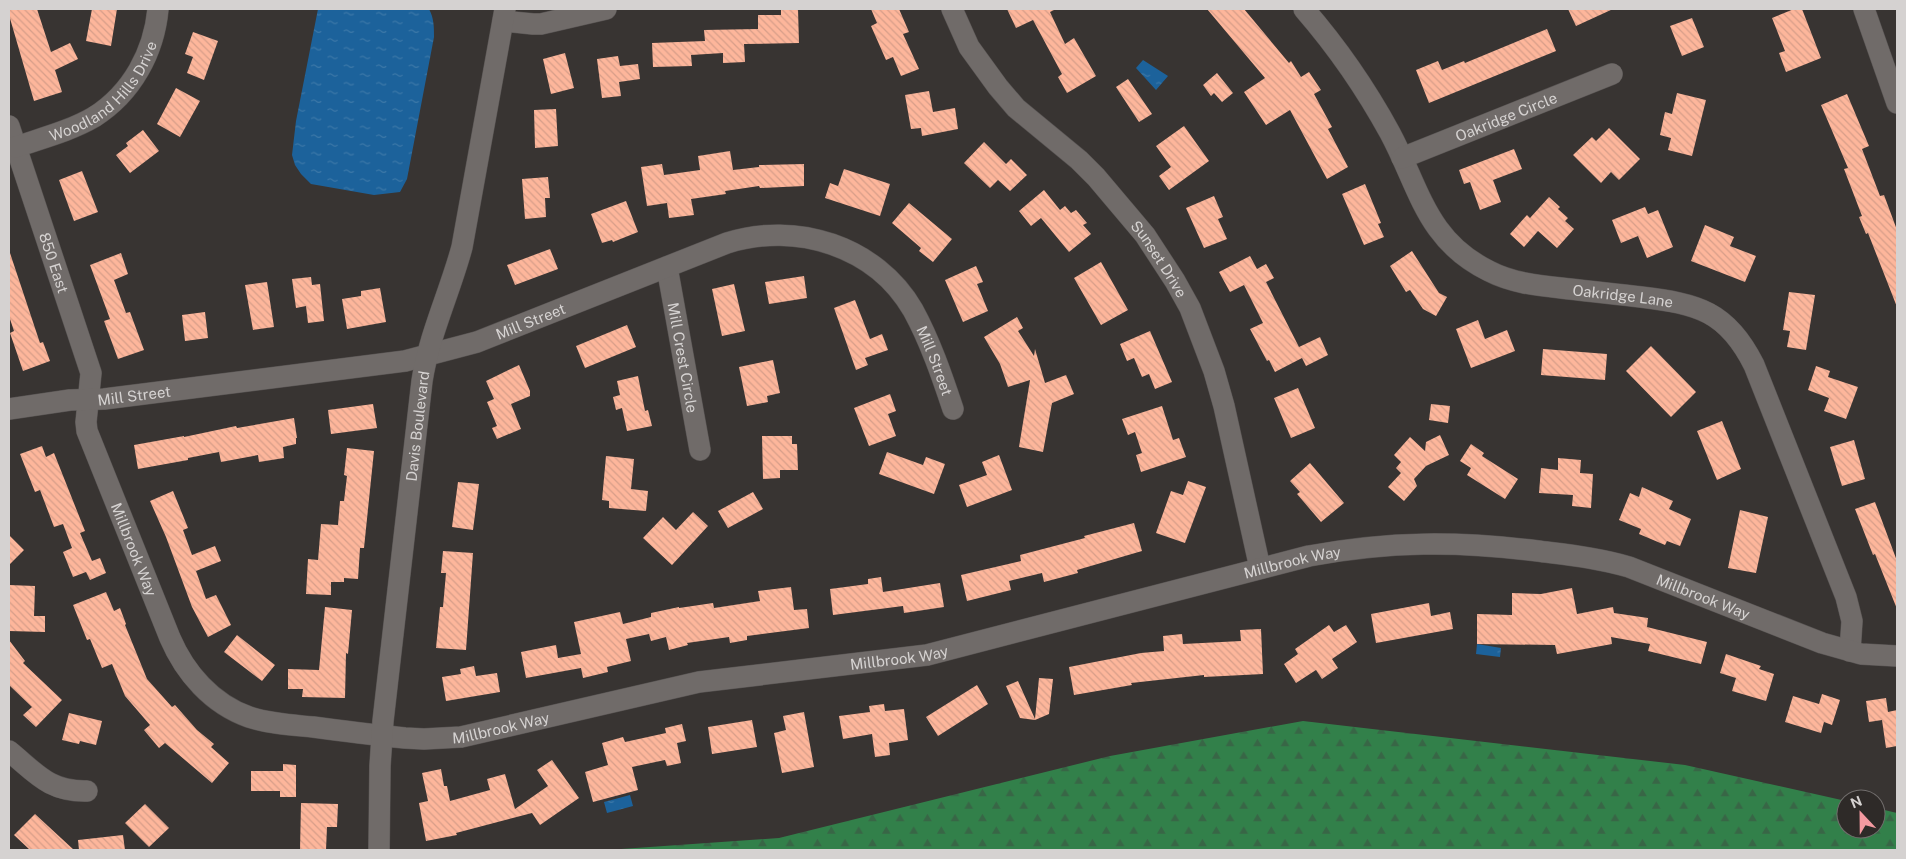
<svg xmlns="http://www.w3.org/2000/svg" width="1906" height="859" viewBox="0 0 1906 859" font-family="'Public Sans',sans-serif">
	<defs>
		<pattern id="forest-firs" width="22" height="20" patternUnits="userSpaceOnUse" patternTransform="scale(1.25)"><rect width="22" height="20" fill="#32804a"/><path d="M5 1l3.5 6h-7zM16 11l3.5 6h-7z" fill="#386646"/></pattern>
		<pattern id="water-ripples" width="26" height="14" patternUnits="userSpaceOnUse" patternTransform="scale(1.25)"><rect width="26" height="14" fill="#1c629b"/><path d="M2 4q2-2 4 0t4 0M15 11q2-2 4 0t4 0" fill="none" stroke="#3c78a8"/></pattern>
		<pattern id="building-back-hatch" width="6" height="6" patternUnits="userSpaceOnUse" patternTransform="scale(1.25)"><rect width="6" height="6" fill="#fdb69b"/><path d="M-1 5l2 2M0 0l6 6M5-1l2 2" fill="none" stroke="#d79e89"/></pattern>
	</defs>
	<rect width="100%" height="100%" fill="#383432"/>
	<path fill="url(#forest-firs)" d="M1303,721l382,44 161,36v28h30v-21l21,5v37h-1290l172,-12 331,-82z"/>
	<path fill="url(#water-ripples)" d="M318,9h111c5,9 5,18 5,28l-27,142 -7,13 -26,3 -63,-11 -10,-10 -6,-9 -3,-10 4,-34z
		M1143,60l25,16 -12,14 -20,-22z
		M1477,644l24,4 -1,9 -24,-3z
		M630,795l3,11 -26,7 -3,-11z"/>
	<path fill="url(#building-back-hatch)" d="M9,9h28l14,43 19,-9 8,16 -23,11 7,22 -28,9 -25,-86z
		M92,9h25l-6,37 -25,-5z
		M781,9h17l1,34 -55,1 1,18 -22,1v-10l-32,2 1,11 -39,1 -1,-24 53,-2 -1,-11 54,-1v-14h23z
		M871,9h28l10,23 -6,2 16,35 -18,7 -8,-19 -7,3 -15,-34 6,-3z
		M1007,9h49l-6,3 15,32 9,-6 22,38 -29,17 -9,-16 4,-3 -29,-54 -17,8z
		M1207,9h37l45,54 2,-2 10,16 8,-5 12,18 -7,4 18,33 -4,2 20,38 -21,12 -37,-69 -24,15 -22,-33 21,-14z
		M1568,9h45l-37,17z
		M1794,9h8l19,49 -35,14 -7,-19 6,-2 -13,-33z
		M1692,18l12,29 -22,9 -12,-30z
		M1547,29l9,22 -127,52 -13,-33 22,-9 4,9 22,-9 1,2z
		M193,32l25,9 -14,39 -17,-7 6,-16 -8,-3z
		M565,53l9,35 -23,6 -8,-35z
		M618,56l2,10 18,-2 2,15 -21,3 2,14 -19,2 -5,-39z
		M1217,73l16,20 -11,9 -8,-9 -3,3 -8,-11z
		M1128,79l24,35 -13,8 -23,-35z
		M176,88l24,13 -20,36 -23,-13z
		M929,91l4,21 22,-4 3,21 -36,7 -1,-8 -10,1 -6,-34z
		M1677,93l29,7 -14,56 -24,-6 3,-12 -11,-3 5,-23 7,2z
		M1847,94l22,52 -7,3 18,47 4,-1 13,35v77l-29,-74 -2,1 -7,-17 3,-1 -18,-47 4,-1 -27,-63z
		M556,109l2,37 -23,2 -1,-38z
		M1184,126l25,35 -40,29 -10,-14 12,-9 -15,-21z
		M1609,128l31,31 -21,21 -8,-8 -10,11 -28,-28 19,-18 4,4z
		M143,130l16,21 -29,22 -14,-18 12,-9 -2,-3z
		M984,142l22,22 5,-5 16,16 -17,16 -12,-11 -8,8 -26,-25z
		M1514,149l8,20 -29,11 8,22 -21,8 -10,-28 -6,2 -5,-14z
		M730,151l3,19 26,-3v-2l45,-1v22l-44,2 -1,-2 -34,5 1,3 -35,5 3,16 -25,3 -2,-15 -20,3 -6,-39 21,-3 2,11 36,-5 -2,-14z
		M844,169l46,15 -10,32 -55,-18 5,-15 8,3z
		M82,171l16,41 -24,9 -15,-41z
		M548,177l2,21h-5l1,19 -21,2 -3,-40z
		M1365,184l16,39 -3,1 6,13 -20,8 -22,-51z
		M1044,190l16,20 5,-4 6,7 5,-3 11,13 -4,2 8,9 -22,18 -28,-34 -10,8 -12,-15z
		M1214,196l9,21 -5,2 9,20 -23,9 -18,-40z
		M1549,197l11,10 -2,2 10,9 -3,3 9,8 -17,19 -19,-17 -14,16 -14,-13 17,-19 3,3z
		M626,201l12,31 -25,10 -1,-2 -10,3 -11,-29z
		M909,203l43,36 -19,23 -14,-11 2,-3 -29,-25z
		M1645,207l3,7 10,-4 15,37 -26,11 -9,-22 -17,7 -9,-23z
		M1705,225l29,12 -4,9 26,10 -11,26 -54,-21z
		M550,249l8,20 -43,16 -8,-20z
		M1412,251l27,42 8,4 -11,19 -13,-7 -13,-19 -4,2 -16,-26z
		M10,253l30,90 3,-1 7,19 -27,10 -13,-38 4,-2 -5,-15v-62z
		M121,253l7,21 -14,6 12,33 4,-1 14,38 -26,9 -14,-38 6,-2 -20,-54z
		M1250,256l7,13 9,-5 8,14 -8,4 33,65 21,-10 8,18 -22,11 -4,-8 -27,14 -6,-12 -2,1 -17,-32 13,-6 -19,-38 -14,7 -11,-20z
		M1101,262l27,48 -27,15 -27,-47z
		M976,266l7,16 -6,2 11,27 -25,11 -18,-42z
		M804,276l3,22 -38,6 -4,-22z
		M311,277l1,8 8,-1 4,37 -16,2 -2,-17 -10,2 -4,-29z
		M267,282l7,45 -21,3 -8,-45z
		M734,284l11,47 -23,5 -10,-47z
		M380,288l6,34 -39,7 -5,-30 19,-3v-5z
		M1789,292l26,3 -9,55 -19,-3 3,-16 -7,-1z
		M855,300l15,39 12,-5 6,16 -23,8 3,7 -12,5 -22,-62z
		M205,312l3,26 -23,3 -3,-26z
		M1017,317l6,11 -5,3 16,25 1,-7 10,34 21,-8 8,19 -22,9 -9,49 -24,-5 11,-67 -22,7 -8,-23 -16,-27z
		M1478,320l7,19 22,-9 8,21 -44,17 -15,-39z
		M627,325l9,22 -51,21 -9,-22z
		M1150,331l22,51 -17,7 -6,-15 -7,3 -8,-19 -7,3 -7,-17z
		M1651,346l45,46 -25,25 -45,-46z
		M1543,349l64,5 -2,26 -64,-5z
		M773,360l7,33 -13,3 1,6 -21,4 -8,-39z
		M519,365l11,26v5l-19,8 10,25 -24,10 -5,-11 5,-2 -10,-24 7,-3 -8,-18z
		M1816,366l14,5 -2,6 30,10 -12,32 -22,-8 5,-13 -21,-8z
		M638,376l7,35 3,-1 4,16 -25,5 -5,-23 -6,2 -3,-13 7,-2 -3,-14z
		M1298,388l17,40 -24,10 -17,-40z
		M890,394l6,17 -8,3 8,22 -27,10 -15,-38z
		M373,404l4,24 -46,6 -3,-24z
		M1431,404l19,2 -2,17 -19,-3z
		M1162,406l11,34 6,-2 7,19 -45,15 -5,-17 6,-2 -7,-21 -7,3 -6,-16z
		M294,418l3,20h-1v6l-13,3 1,11 -25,4 -1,-7 -37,7 -2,-10 -31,6v2l-50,9 -4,-24 50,-9v1l52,-11 1,2z
		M1722,421l19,48 -24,11 -20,-49z
		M1440,435l9,20 -23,11 -12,13 3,7 -13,15 -16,-14 13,-14 -5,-5 5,-6 -7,-7 16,-18 15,14 1,-9z
		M762,436h30v8h5l1,26h-18v8l-17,1z
		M1854,440l11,39 -23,7 -12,-39z
		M1471,444l13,9 -2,3 36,23 -13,20 -38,-24 4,-7 -11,-7z
		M42,446l4,11 8,-4 31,78 -5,2 12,28 8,-3 6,15 -16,7 -4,-8 -13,5 -10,-25 9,-4 -9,-24 -9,3 -14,-37 -5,2 -15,-38z
		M347,448l27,3 -10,97h-4l-2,31 -14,-1v4h-13v13l-25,-1 2,-35 10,1 3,-36 17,1 2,-24h4l3,-25 -3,-1z
		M887,452l36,13 3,-8 19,7 -11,30 -55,-20z
		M999,455l13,35 -45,17 -8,-22 28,-10 -5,-13z
		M606,456l28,3 -3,30 17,2 -2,20 -37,-3v-7l-7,-1z
		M1558,458l23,2 -1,13 13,1 -2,34 -19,-2 1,-11 -34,-2 2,-25 17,2z
		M1310,463l34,40 -23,19 -24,-28 3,-2 -10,-11z
		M1188,481l18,6 -21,56 -29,-10 15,-42 12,4z
		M458,482l21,2 -6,46 -21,-3z
		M1642,487l31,14 -4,8 22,10 -11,27 -13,-5 -2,4 -26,-11 2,-5 -22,-9 11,-27 9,4z
		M173,491l15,37 -5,2 9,25 23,-9 6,15 -25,10 10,28 10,-4 15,30 -23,12 -16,-30 -26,-70 -16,-36z
		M753,492l10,17 -35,19 -10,-17z
		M1875,502l22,59v48l-22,-55 -2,1 -18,-46z
		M1740,510l28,7 -12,56 -28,-5z
		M693,512l15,14 -36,39 -29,-27 20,-21 13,13z
		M1134,523l8,28 -65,19 1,3 -34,9 -2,-9 -33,8 2,9 -44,11 -6,-26 60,-14 -1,-6 65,-17 -1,-2z
		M9,535l15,15 -15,15z
		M443,551l30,2 -7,97 -30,-2 4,-41h3l3,-34h-5z
		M881,577l2,15 57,-9 4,24 -40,6 -1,-7 -70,9 -3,-26 38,-5v-5z
		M9,585l26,1 -1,30h11v16l-36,-1z
		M791,587l3,23 13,-1 2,19 -62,8v4l-17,3 -1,-6 -42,6 1,2 -19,5 -3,-13 -15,4 -2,-7 -23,5 5,22 -24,6 1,5 -25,6 -2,-10 -55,10 -5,-26 35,-7 2,13 23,-4 -7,-32 46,-10 3,12 28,-7v-4l28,-6v1l34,-5 1,5 46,-7 -2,-10z
		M1572,588l5,26 36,-7 1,6 34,5 -1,9 60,15 -6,22 -53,-13 2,-7 -39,-7 1,7 -55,10 -2,-9 -78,-1v-30l35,1v-22l29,1z
		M106,592l8,19 6,-3 6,16 -1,1 22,54 25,28 3,-2 22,25 17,14 -3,3 18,16 -17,20 -47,-40 -6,5 -15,-18 6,-5 -25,-29 -13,-32 -10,4 -12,-29 -3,1 -14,-35z
		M1429,603l2,13 19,-4 3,17 -77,14 -5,-29z
		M325,607l27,3 -4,44 -2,-1 -1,45 -43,-1 1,-8h-15v-20l31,1z
		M1329,625l5,7 12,-7 11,17 -25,17 6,9 -16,11 -6,-9 -20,13 -12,-19 14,-10 -3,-5z
		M1261,629l2,45 -59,3v-2l-73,8 1,2 -58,10 -5,-28 72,-14 23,-2 -1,-15 19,-2 1,10 58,-3 -1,-11z
		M237,635l38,30 -13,16 -38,-29z
		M9,640l16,21 -2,2 39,37 -26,27 -13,-12 9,-8 -23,-22z
		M1726,654l35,12 -2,3 15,5 -8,27 -34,-10 4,-13 -16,-5z
		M474,666l2,10 21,-3 3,19 -54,9 -4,-24 19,-3 -1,-5z
		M1039,678l14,1 -4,35 -14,6 -15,-2 -14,-32 12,-5 17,38z
		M977,685l11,19 -50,32 -12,-19z
		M1822,694l18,6 -8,25 -8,-3 -3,11 -36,-11 8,-26 26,8z
		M1886,698l2,14 9,-2v36l-11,2 -4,-28 -13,2 -3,-21z
		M884,704l1,7 19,-2 4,31 -19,3 1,12 -15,2 -3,-23 -29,5 -4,-23 31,-4 -1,-6z
		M804,712l10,55 -32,6 -8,-40 12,-3 -3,-14z
		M69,713l33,8 -6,24 -16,-4 -1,3 -17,-4z
		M752,720l5,27 -45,7 -4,-27z
		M682,724l4,17 -9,2 4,20 -14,3 -2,-6 -33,7 6,23 -45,12 -8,-30 23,-7 -6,-22 21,-6 2,5 41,-9 -1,-5z
		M552,760l27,38 -39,27 -8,-12 -76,20 1,2 -31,6 -7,-38 9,-2 -6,-28 19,-4 3,17h3l3,15 40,-11 -3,-11 18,-5 10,35 33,-23 -11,-16z
		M283,764l13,1v32h-16v-6h-29v-20h32z
		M301,803l37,1 -1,23h-10l-1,23h-26z
		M145,804l24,24 -20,19 -24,-24z
		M35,814l39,36h-44l-16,-15z
		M123,835l2,15h-46l-1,-10z"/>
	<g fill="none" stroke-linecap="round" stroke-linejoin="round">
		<defs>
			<g id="minor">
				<path id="s1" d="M952,9l17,38 29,40 18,21 63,52 17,17 49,58 30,46 15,27 24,63 10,35 36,162"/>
				<path id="s2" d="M1304,9c33,38 62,80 86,124 30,56 36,107 99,138 25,13 53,15 81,18 24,3 47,5 71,8 57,7 86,14 113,68l92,232 6,24 -2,30"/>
				<path d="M1864,9l33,94"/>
				<path d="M503,21l30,3h8l65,-15"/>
				<path id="s3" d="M9,126l82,247 -5,49 1,9 83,207c15,35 42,66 79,79 21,7 43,8 64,10 31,4 61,8 92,11l19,1 37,-2 238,-55 228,-27 382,-99c81,-15 148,-15 229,-5 31,4 61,7 91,16l193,76 39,11 36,2"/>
				<path id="s4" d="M16,147c26,-9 54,-16 78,-30 38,-24 60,-65 64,-108"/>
				<path id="s5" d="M1402,158l210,-84"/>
				<path id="s6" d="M667,267l33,183"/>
				<path id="s7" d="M9,409l61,-9 34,-1 301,-38 72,-19 250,-99c69,-22 149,3 186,67 17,31 29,66 40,99"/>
				<path d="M9,751c27,22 40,41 78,40"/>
				<path id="s8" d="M379,850l1,-84 3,-45 39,-340c7,-46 28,-89 40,-134l43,-238"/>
			</g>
		</defs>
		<use href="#minor" stroke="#565251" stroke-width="22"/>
		<use href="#minor" stroke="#706b69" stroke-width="21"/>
	</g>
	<g text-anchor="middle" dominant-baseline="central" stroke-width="5" stroke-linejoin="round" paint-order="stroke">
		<g font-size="15" fill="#d5d2d1" stroke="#2e2a28">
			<text stroke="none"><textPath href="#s4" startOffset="108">Woodland Hills Drive</textPath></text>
			<text stroke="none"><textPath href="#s5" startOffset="112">Oakridge Circle</textPath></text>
			<text stroke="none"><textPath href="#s1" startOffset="328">Sunset Drive</textPath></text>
			<text stroke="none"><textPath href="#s3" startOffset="144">850 East</textPath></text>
			<text stroke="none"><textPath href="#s2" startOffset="462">Oakridge Lane</textPath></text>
			<text stroke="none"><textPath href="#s7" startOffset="531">Mill Street</textPath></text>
			<text stroke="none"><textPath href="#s6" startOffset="92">Mill Crest Circle</textPath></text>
			<text stroke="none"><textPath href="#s7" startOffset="1011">Mill Street</textPath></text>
			<text stroke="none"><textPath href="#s7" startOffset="126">Mill Street</textPath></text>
			<text stroke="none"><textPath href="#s8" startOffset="426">Davis Boulevard</textPath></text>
			<text stroke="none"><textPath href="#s3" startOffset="446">Millbrook Way</textPath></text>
			<text stroke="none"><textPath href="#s3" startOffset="1721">Millbrook Way</textPath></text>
			<text stroke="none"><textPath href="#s3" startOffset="2141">Millbrook Way</textPath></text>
			<text stroke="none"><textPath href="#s3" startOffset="1316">Millbrook Way</textPath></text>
			<text stroke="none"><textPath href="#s3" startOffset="911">Millbrook Way</textPath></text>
		</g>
	</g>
	<rect width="1906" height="859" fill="none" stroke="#d5d2d1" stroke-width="20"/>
	<g transform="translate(1861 814) rotate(338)"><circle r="24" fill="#2e2a28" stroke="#716d6c"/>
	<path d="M0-4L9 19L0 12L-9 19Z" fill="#f49aa1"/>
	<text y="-8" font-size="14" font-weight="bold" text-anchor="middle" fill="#d5d2d1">N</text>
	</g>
</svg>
